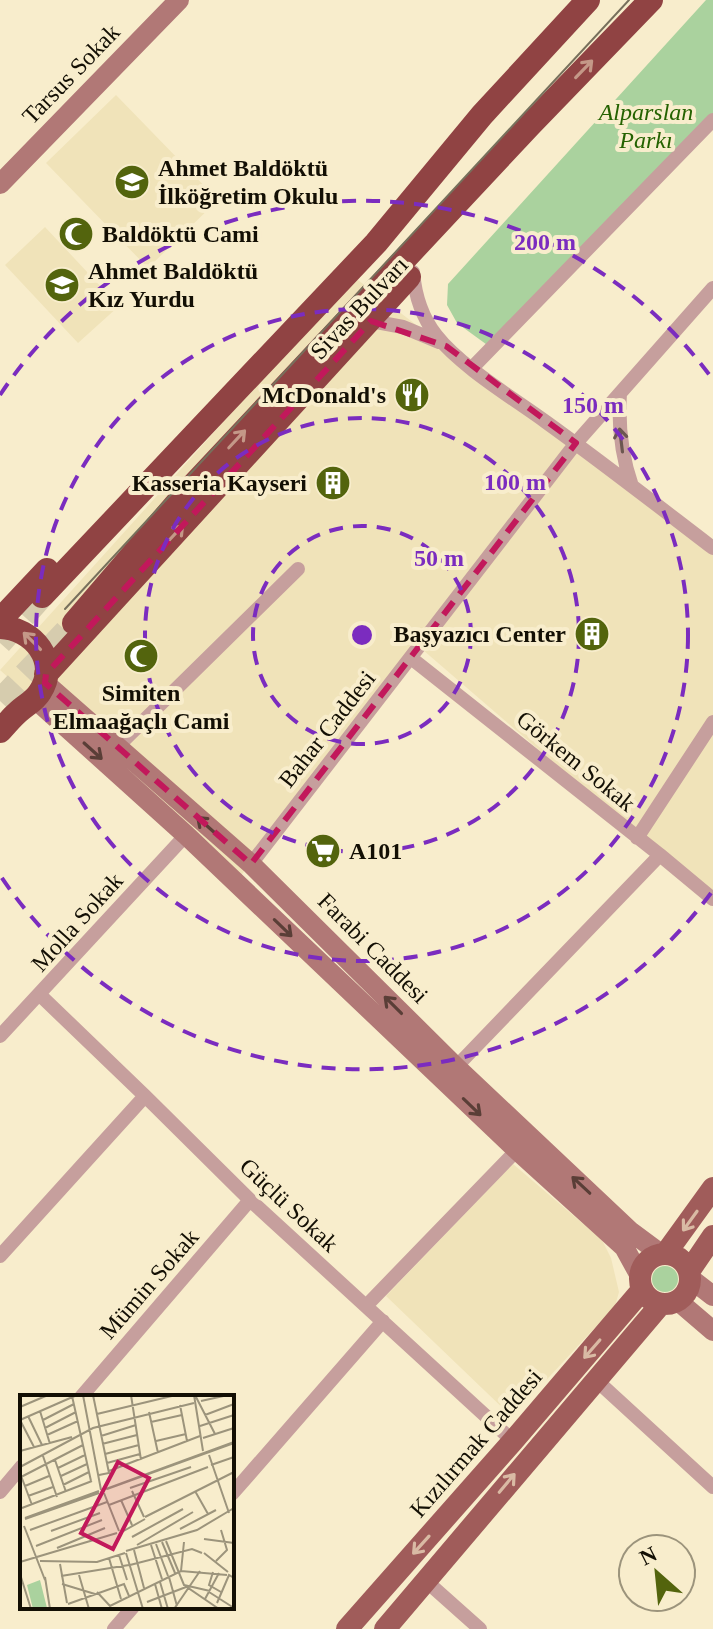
<svg xmlns="http://www.w3.org/2000/svg" width="713" height="1629" viewBox="0 0 713 1629" font-family="'Times New Roman',serif">
	<rect width="100%" height="100%" fill="#f8edcc"/>
	<path fill="#f0e3b9" d="M116,95l102,105 -70,68 -102,-105z
		M45,227l74,79 -41,37 -73,-78z
		M354,277l227,175 132,98v350l-290,-250 -189,234 -234,-214z
		M513,1164l89,76 9,18 8,34 -4,14 -103,111 -126,-121z"/>
	<path fill="#aad29e" d="M706,0h7v114l-223,233 -33,-24 -10,-18 1,-21z
		M652 1279a13 13 0 1 1 26 0a13 13 0 1 1-26 0Z"/>
	<g fill="none" stroke-linecap="round" stroke-linejoin="round">
		<path stroke="#d6ccae" stroke-width="24" stroke-dasharray="24 12" stroke-linecap="butt" d="M0,643l42,-47
			M0,701l74,-78"/>
		<path stroke="#c69f9d" stroke-width="14" d="M413,272c2,23 8,44 23,63 24,31 77,63 110,87 57,41 112,84 167,126
			M371,321l32,6 36,15
			M472,368l241,-248
			M620,393c-2,33 1,62 12,93
			M411,658l249,197 53,44
			M118,746l180,-177
			M637,838l76,-116
			M251,864l325,-421 137,-155
			M40,995l105,101 105,104 263,241
			M0,1036l186,-201
			M456,1067l204,-212
			M0,1256l145,-160
			M366,1306l151,-156
			M595,1379l118,108
			M81,1397l169,-197
			M0,1492l22,-26
			M232,1494l151,-173
			M425,1580l55,49
			M114,1629l19,-22"/>
		<path stroke="#b17876" stroke-width="20" d="M0,184l179,-184
			M45,683l206,181 205,203 174,164 31,23
			M35,699l151,136 331,315 107,97 16,29
			M691,1279l22,17
			M678,1301l35,30"/>
		<path stroke="#a05c5a" stroke-width="22" d="M666,1253l47,-65
			M640 1279a25 25 0 1 1 50 0a25 25 0 1 1-50 0Z
			M690,1270l23,-34
			M347,1629l166,-188 129,-151
			M385,1629l276,-325"/>
		<path stroke="#904343" stroke-width="24" d="M42,596l334,-353 106,-128 106,-115
			M0,620l47,-50
			M74,623l109,-127 347,-371 121,-125
			M0,627c33,1 60,34 40,65 -6,10 -15,13 -23,21 -6,5 -11,12 -17,18
			M46,674l363,-397"/>
		<path stroke="#77705c" stroke-width="2" d="M65,609l564,-609"/>
	</g>
	<defs><path id="oneway-shaft" d="M-6 0H5M1.5-3L5.5 0L1.5 3" fill="none" stroke-width="1.6" stroke-linecap="round" stroke-linejoin="round" transform="scale(2)"/></defs>
	<g stroke="#c49888">
		<use href="#oneway-shaft" transform="translate(584 69) rotate(-46)"/>
		<use href="#oneway-shaft" transform="translate(237 439) rotate(-47)"/>
		<use href="#oneway-shaft" transform="translate(175 534) rotate(-47)"/>
		<use href="#oneway-shaft" transform="translate(32 641) rotate(-135)"/>
	</g>
	<use stroke="#6c5750" href="#oneway-shaft" transform="translate(621 440) rotate(-97)"/>
	<g stroke="#5a3e37">
		<use href="#oneway-shaft" transform="translate(93 751) rotate(42)"/>
		<use href="#oneway-shaft" transform="translate(206 825) rotate(-138)"/>
		<use href="#oneway-shaft" transform="translate(283 928) rotate(44)"/>
		<use href="#oneway-shaft" transform="translate(393 1005) rotate(-135)"/>
		<use href="#oneway-shaft" transform="translate(472 1107) rotate(44)"/>
		<use href="#oneway-shaft" transform="translate(581 1185) rotate(-137)"/>
	</g>
	<g stroke="#d9baa4">
		<use href="#oneway-shaft" transform="translate(690 1221) rotate(126)"/>
		<use href="#oneway-shaft" transform="translate(592 1349) rotate(131)"/>
		<use href="#oneway-shaft" transform="translate(507 1483) rotate(-50)"/>
		<use href="#oneway-shaft" transform="translate(421 1545) rotate(132)"/>
	</g>
	<path fill="none" stroke="#c2185b" stroke-width="6" stroke-dasharray="16 10" stroke-linejoin="round" d="M371,321l75,25 130,97 -325,421 -206,-181 1,-9z"/>
	<g fill="none" stroke="#7b2cbf" stroke-width="4" stroke-dasharray="14 10">
		<circle cx="362" cy="635" r="109"/>
		<circle cx="362" cy="635" r="217"/>
		<circle cx="362" cy="635" r="326"/>
		<path d="M711 893A434 434 0 0 1 0 875M0 395A434 434 0 0 1 711 377"/>
	</g>
	<defs>
		<symbol id="school-disc" viewBox="-11 -11 22 22"><circle r="9.5" fill="#53640d" stroke="#f8edcc"/><path d="M0-5L7-2L0 1L-7-2ZM-4 1L0 2.5L4 1V4Q0 6-4 4Z" fill="#fff"/></symbol>
		<symbol id="mosque-disc" viewBox="-11 -11 22 22"><circle r="9.5" fill="#53640d" stroke="#f8edcc"/><path d="M3.5-4.9A6 6 0 1 0 3.5 4.9A5 5 0 1 1 3.5-4.9Z" fill="#fff"/></symbol>
		<symbol id="restaurant-disc" viewBox="-11 -11 22 22"><circle r="9.5" fill="#53640d" stroke="#f8edcc"/><path d="M-5-6h1v4h1v-4h1v4h1v-4h1v5L-1.5 .5V6h-2V.5L-5-1ZM5-6V6H3V1.5H1.5Q1.5-4 5-6Z" fill="#fff"/></symbol>
		<symbol id="building-disc" viewBox="-11 -11 22 22"><circle r="9.5" fill="#53640d" stroke="#f8edcc"/><path d="M-4-6H4V6H1V3H-1V6H-4ZM-2.5-4.3h1.7v1.8h-1.7ZM.8-4.3h1.7v1.8H.8ZM-2.5-1h1.7V.8h-1.7ZM.8-1h1.7V.8H.8Z" fill="#fff"/></symbol>
		<symbol id="supermarket-disc" viewBox="-11 -11 22 22"><circle r="9.5" fill="#53640d" stroke="#f8edcc"/><path d="M-6-5.5h2.5l.6 2H6L4.5 2H-2.5L-4.4-4H-6ZM-1.5 3.2a1.3 1.3 0 1 0 .1 0ZM3 3.2a1.3 1.3 0 1 0 .1 0Z" fill="#fff"/></symbol>
	</defs>
	<g fill-rule="evenodd">
		<use href="#school-disc" x="112" y="162" width="40" height="40"/>
		<use href="#mosque-disc" x="56" y="214" width="40" height="40"/>
		<use href="#school-disc" x="42" y="265" width="40" height="40"/>
		<use href="#restaurant-disc" x="392" y="375" width="40" height="40"/>
		<use href="#building-disc" x="313" y="463" width="40" height="40"/>
		<use href="#building-disc" x="572" y="614" width="40" height="40"/>
		<use href="#mosque-disc" x="121" y="636" width="40" height="40"/>
		<use href="#supermarket-disc" x="303" y="831" width="40" height="40"/>
	</g>
	<g text-anchor="middle" dominant-baseline="central" stroke-width="8" stroke-linejoin="round" paint-order="stroke">
		<g font-size="24" fill="#130f04" stroke="#f8edcc">
			<text transform="translate(71 74) rotate(-46)">Tarsus Sokak</text>
			<text transform="translate(359 308) rotate(-47)">Sivas Bulvarı</text>
			<text transform="translate(327 729) rotate(-52)">Bahar Caddesi</text>
			<text transform="translate(576 761) rotate(39)">Görkem Sokak</text>
			<text transform="translate(77 922) rotate(-48)">Molla Sokak</text>
			<text transform="translate(373 948) rotate(45)">Farabi Caddesi</text>
			<text transform="translate(289 1205) rotate(43)">Güçlü Sokak</text>
			<text transform="translate(149 1284) rotate(-49)">Mümin Sokak</text>
			<text transform="translate(476 1443) rotate(-49)">Kızılırmak Caddesi</text>
		</g>
		<g font-size="24" font-style="italic" fill="#246201" stroke="#f8edcc">
			<text x="646" y="112">Alparslan<tspan x="646" dy="28">Parkı</tspan></text>
		</g>
		<g font-size="24" font-weight="bold" fill="#130f04" stroke="#f8edcc" text-anchor="start">
			<text x="158" y="168">Ahmet Baldöktü<tspan x="158" dy="28">İlköğretim Okulu</tspan></text>
			<text x="102" y="234">Baldöktü Cami</text>
			<text x="88" y="271">Ahmet Baldöktü<tspan x="88" dy="28">Kız Yurdu</tspan></text>
			<text x="386" y="395" text-anchor="end">McDonald's</text>
			<text x="307" y="483" text-anchor="end">Kasseria Kayseri</text>
			<text x="566" y="634" text-anchor="end">Başyazıcı Center</text>
			<text x="141" y="693" text-anchor="middle">Simiten<tspan x="141" dy="28">Elmaağaçlı Cami</tspan></text>
			<text x="349" y="851">A101</text>
		</g>
	</g>
	<g transform="translate(20 1395)">
		<rect width="214" height="214" fill="#f8edcc"/>
		<path d="M20,185l7,28 -14,1 -6,-24z" fill="#aad29e"/>
		<path fill="none" stroke="#9c947c" stroke-width="2" d="M63,0l18,95M73,0l16,78 -10,2M111,0l10,65M174,0l9,56M52,1l19,85M176,2l19,37M181,6l27,-6M160,10l7,36M0,12l28,-12M20,16l10,33M129,17l9,41M77,19l79,-19M185,20l29,-11M8,21l14,29M0,25l57,-25M0,25l14,27M23,25l31,-16M131,27l31,-7M180,31l34,-11M25,33l31,-16M27,40l31,-14M81,41l35,-11M183,43l31,-10M136,46l30,-7M82,49l35,-9M0,56l52,-14M85,59l34,-9M189,60l20,58M23,61l14,41M35,65l11,32M87,68l33,-9M191,70l23,-8M0,72l73,-39 101,-25M38,73l27,-13M89,76l91,-35M0,78l12,32M41,81l26,-12M1,82l62,-32M43,90l26,-13M5,91l24,-10M110,93l61,-21M86,94l128,-47M87,94l127,-46M112,96l12,26M175,96l13,23M84,98l15,38M8,101l25,-9M101,105l11,25M89,110l99,-38M2,113l70,-27M125,122l89,-45M5,123l74,-27M5,124l74,-26M4,131l21,54M160,134l36,-19M10,135l77,-28M31,136l49,-18M100,138l25,-14M112,142l51,-28M184,144l30,4M146,146l18,44 35,24M142,147l13,31M136,149l12,32M117,150l56,-33M131,150l11,34M16,151l66,-26M37,153l48,-20M114,155l10,38M106,156l71,-21 37,-22M106,158l17,56M184,158l24,19M99,160l8,25M89,163l12,41M20,166l57,1 28,-9M196,166l11,-11 -6,-20M0,167l97,-29M40,169l7,39M110,170l62,-16 10,4M161,176l3,-29M193,177l-4,13 12,7M0,179l11,35M59,180l10,34M41,181l68,-11M25,182l5,32M149,182l8,29M140,187l8,27M42,189l33,10M135,189l7,25M164,190l26,6M77,197l13,14 71,-35 46,4M189,197l25,16M185,204l14,-26M127,207l39,-15M197,208l12,-28 5,3M48,209l56,-20 5,12M154,214l26,-38"/>
		<path fill="#c2185b" fill-opacity="0.15" stroke="#c2185b" stroke-width="4" d="M98,67l31,16 -36,71 -32,-16z"/>
		<rect width="214" height="214" fill="none" stroke="#130f04" stroke-width="4"/>
	</g>
	<circle cx="362" cy="635" r="12" fill="#7b2cbf" stroke="#f8edcc" stroke-width="4"/>
	<g font-size="24" text-anchor="middle" font-weight="bold" fill="#7b2cbf" stroke="#f8edcc" stroke-width="8" stroke-linejoin="round" paint-order="stroke">
		<text x="545" y="250">200 m</text>
		<text x="593" y="413">150 m</text>
		<text x="515" y="490">100 m</text>
		<text x="439" y="566">50 m</text>
	</g>
	<g transform="translate(657 1573) rotate(333)"><circle r="38" fill="#f8edcc" stroke="#9c947c" stroke-width="2"/>
	<path d="M0-6L14 30L0 20L-14 30Z" fill="#53640d"/>
	<text y="-12" font-size="22" font-weight="bold" text-anchor="middle" fill="#130f04">N</text>
	</g>
</svg>
